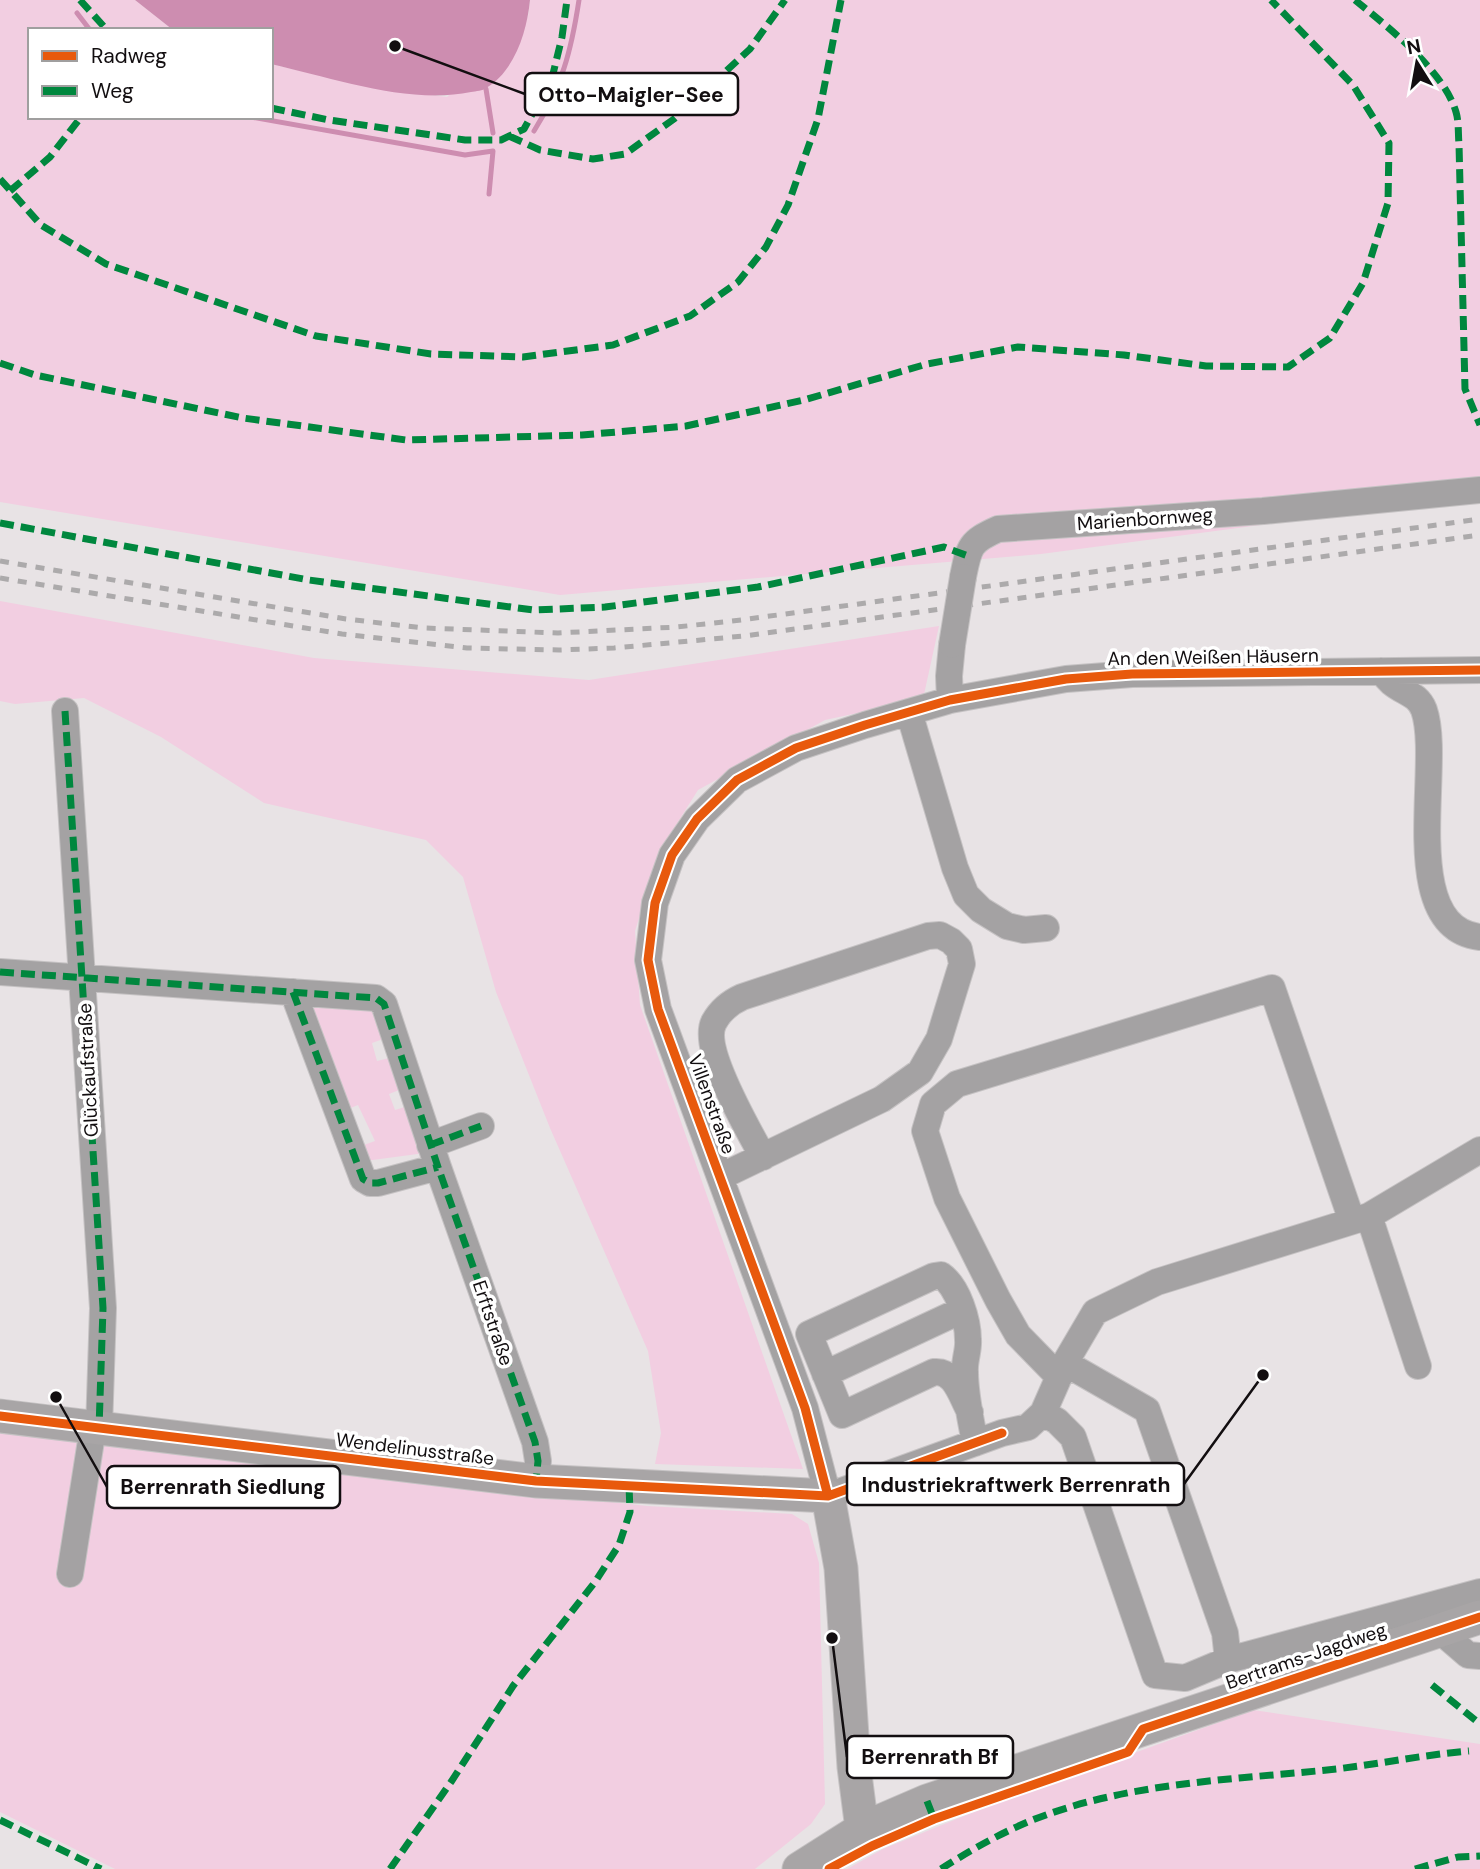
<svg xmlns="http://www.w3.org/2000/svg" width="1480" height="1869" viewBox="0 0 1480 1869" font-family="'DM Sans',sans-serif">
	<rect width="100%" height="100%" fill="#e8e3e5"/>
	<path fill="#f2cee1" d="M0,0h135l38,30h-143v87h241v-53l109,25 67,8 81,-80 2,-17h950v496l-439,58 -481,41 -560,-93z
		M0,601l314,57 275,22 350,-54 -16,73 -98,21 -127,70 -37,59 -26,82 5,74 163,464 -148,-5 6,-31 -13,-82 -98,-223 -54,-136 -33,-115 -37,-37 -162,-37 -103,-66 -77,-39 -69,6 -15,-3z
		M374,1006l12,32 -14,5 5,18 16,-4 11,31 -15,6 6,16 13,-4 17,47 -60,8 -4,-15 14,-5 -17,-36 -10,4 -35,-102z
		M0,1433l647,73 145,8 16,10 11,39 6,241 -14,20 -56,45h-640l-115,-57z
		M1253,1710l227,34v125h-633l36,-20 113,-46z"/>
	<path fill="#cd8db0" d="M135,0h395c-3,31 -15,71 -44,88 -3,3 -10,3 -15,4 -62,13 -138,-14 -200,-28v-34h-98z"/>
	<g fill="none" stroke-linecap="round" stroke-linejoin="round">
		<path stroke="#cd8db0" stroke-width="5" d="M77,13l13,17
			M486,89l7,44
			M251,117l214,38 28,-4 -4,43
			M534,131c28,-45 37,-79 45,-131"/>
		<defs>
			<path id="minor" d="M963,577c6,-30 6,-35 35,-48l265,-18 217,-21
				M1480,670l-348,4 -66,5 -116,21 -85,25 -69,23 -59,32 -40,39 -25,36 -17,48 -7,57 10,49 147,399 23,88 174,-63 26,-6 15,-14 22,-50 30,-51 62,-30 212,-66 111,-66
				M1381,671c3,4 7,8 11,12 12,10 26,11 32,27 19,54 -29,217 56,227
				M950,700l-1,-24 3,-31
				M65,711l38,597 -4,121
				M909,712l46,156 11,27 15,15 26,16 17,4 22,-2
				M0,972l376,26 8,6 54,163 97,275 3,19 -2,20
				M293,992l70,187 7,4h8l60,-16
				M430,1145l51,-19
				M720,1177l162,-78 38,-27 19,-33 23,-75 -3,-15 -8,-8 -11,-6 -12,1 -186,61c-11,5 -22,14 -28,25 -14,26 35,109 49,135
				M1369,1216l49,150
				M825,1374l137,-64
				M1059,1377l-41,-42 -20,-35 -51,-102 -22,-67 8,-27 24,-20 315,-96 80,233
				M970,1412c-9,-16 -15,-42 -36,-40l-92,43 -33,-81 125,-58 7,-1c17,12 27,45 27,65 1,10 -4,21 -3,32 0,24 6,48 10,71
				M1043,1413l14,8 16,16 82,238 30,3 43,-18 -3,-27 -78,-223 -82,-47
				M70,1574l23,-146
				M1439,1630l29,25 12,1
				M1228,1660l252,-68"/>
			<path id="major" d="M0,1416l536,65 292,15 13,72 13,199 8,62
				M799,1869l63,-40 65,-28 553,-184"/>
		</defs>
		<use href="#minor" stroke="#c5c2c3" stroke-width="28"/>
		<use href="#major" stroke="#c5c2c3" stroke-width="35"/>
		<use href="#minor" stroke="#a4a2a3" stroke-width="26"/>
		<use href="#major" stroke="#a8a5a6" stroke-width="33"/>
		<path stroke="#acaaab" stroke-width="5" stroke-dasharray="9 9" stroke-linecap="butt" d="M0,561l346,58 78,9 134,5 119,-6 64,-7 739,-101
			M0,578l342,56 125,14 92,2 55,-2 130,-12 736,-101"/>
		<defs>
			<path id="minor-bridge" d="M952,645l11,-68"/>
		</defs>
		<use href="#minor-bridge" stroke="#c5c2c3" stroke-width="28" stroke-linecap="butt"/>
		<use href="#minor-bridge" stroke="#a4a2a3" stroke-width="26"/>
		<path stroke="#00873e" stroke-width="7" stroke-dasharray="14 7" stroke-linecap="butt" d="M80,0l27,30
			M1355,0c33,27 89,71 101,112 3,10 2,22 3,32l6,245 15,36
			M271,108l58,12 136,20h36l23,-11 28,-51 10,-41 5,-37
			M509,136l31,14 53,9 32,-5 49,-35 76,-70 35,-49
			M0,179l41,46 65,39 210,72 115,18 92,3 90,-12 77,-29 48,-34 28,-35 22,-42 30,-86 23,-119
			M10,191l40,-34 31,-40
			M0,363l35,12 208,43 163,22 176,-5 104,-9 118,-26 123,-36 91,-17 106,8 82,11 82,1 42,-29 33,-55 25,-80 1,-60 -36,-58 -82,-85
			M0,523l309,57 224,30 72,-3 153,-20 186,-40 24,9
			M65,711l38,597 -4,121
			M0,972l376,26 8,6 54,163 97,275 3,19 -2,20
			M293,992l70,187 7,4h8l60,-16
			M430,1145l51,-19
			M1432,1685l48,39
			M927,1801l7,18
			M0,1820l101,49
			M390,1869l61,-87 62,-96 82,-104 24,-37 11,-33 -1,-27
			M941,1869c28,-18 58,-35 89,-48 94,-38 197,-41 297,-51 48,-5 94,-15 142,-19
			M1415,1869l43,-12 22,-1"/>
		<defs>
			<path id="cycleway" d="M0,1416l536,65 292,15 174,-63
				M828,1496l-23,-88 -147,-399 -10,-49 7,-57 17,-48 25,-36 40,-39 59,-32 69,-23 85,-25 116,-21 66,-5 348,-4
				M829,1869l43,-23 62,-27 194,-67 15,-23 337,-112"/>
		</defs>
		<use href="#cycleway" stroke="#fff" stroke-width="13"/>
		<use href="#cycleway" stroke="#e8590c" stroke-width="9"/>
	</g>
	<g text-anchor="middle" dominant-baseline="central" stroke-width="7" stroke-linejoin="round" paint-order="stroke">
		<g font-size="19" fill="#120e10" stroke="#fff">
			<text transform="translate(1145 519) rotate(-4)">Marienbornweg</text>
			<text transform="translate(1213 657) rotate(-1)">An den Weißen Häusern</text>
			<text transform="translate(88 1070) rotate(-93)">Glückaufstraße</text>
			<text transform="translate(712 1104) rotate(70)">Villenstraße</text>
			<text transform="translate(493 1323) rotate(71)">Erftstraße</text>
			<text transform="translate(415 1449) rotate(7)">Wendelinusstraße</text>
			<text transform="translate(1306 1656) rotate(-19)">Bertrams-Jagdweg</text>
		</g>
	</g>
	<path fill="none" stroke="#120e10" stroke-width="2.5" d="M395 46L525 94M1263 1375L1184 1484M56 1397L107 1487M832 1638L847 1757"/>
	<g fill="#120e10" stroke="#fff" stroke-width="2.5">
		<circle cx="395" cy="46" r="7"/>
		<circle cx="1263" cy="1375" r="7"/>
		<circle cx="56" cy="1397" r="7"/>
		<circle cx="832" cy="1638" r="7"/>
	</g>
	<g fill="#fff" stroke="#120e10" stroke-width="2.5">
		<rect x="525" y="73" width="213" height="42" rx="7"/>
		<rect x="847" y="1463" width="337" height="42" rx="7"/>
		<rect x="107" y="1466" width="233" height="42" rx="7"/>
		<rect x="847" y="1736" width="166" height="42" rx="7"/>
	</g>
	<g font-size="21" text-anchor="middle" font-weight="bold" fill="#120e10">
		<text x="631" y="102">Otto-Maigler-See</text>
		<text x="1016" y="1492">Industriekraftwerk Berrenrath</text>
		<text x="223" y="1494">Berrenrath Siedlung</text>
		<text x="930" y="1764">Berrenrath Bf</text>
	</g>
	<rect x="28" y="28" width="245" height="91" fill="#ffffff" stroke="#a09f9f" stroke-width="2"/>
	<rect x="42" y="51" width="35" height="10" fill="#e8590c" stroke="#a09f9f" stroke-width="2"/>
	<text x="91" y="63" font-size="21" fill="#120e10">Radweg</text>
	<rect x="42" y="86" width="35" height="10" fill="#00873e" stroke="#a09f9f" stroke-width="2"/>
	<text x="91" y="98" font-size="21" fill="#120e10">Weg</text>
	<g transform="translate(1417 63) rotate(349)" stroke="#ffffff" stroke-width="5" paint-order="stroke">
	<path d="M0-5L12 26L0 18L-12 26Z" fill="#120e10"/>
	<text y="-10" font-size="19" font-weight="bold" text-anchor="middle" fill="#120e10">N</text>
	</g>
</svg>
